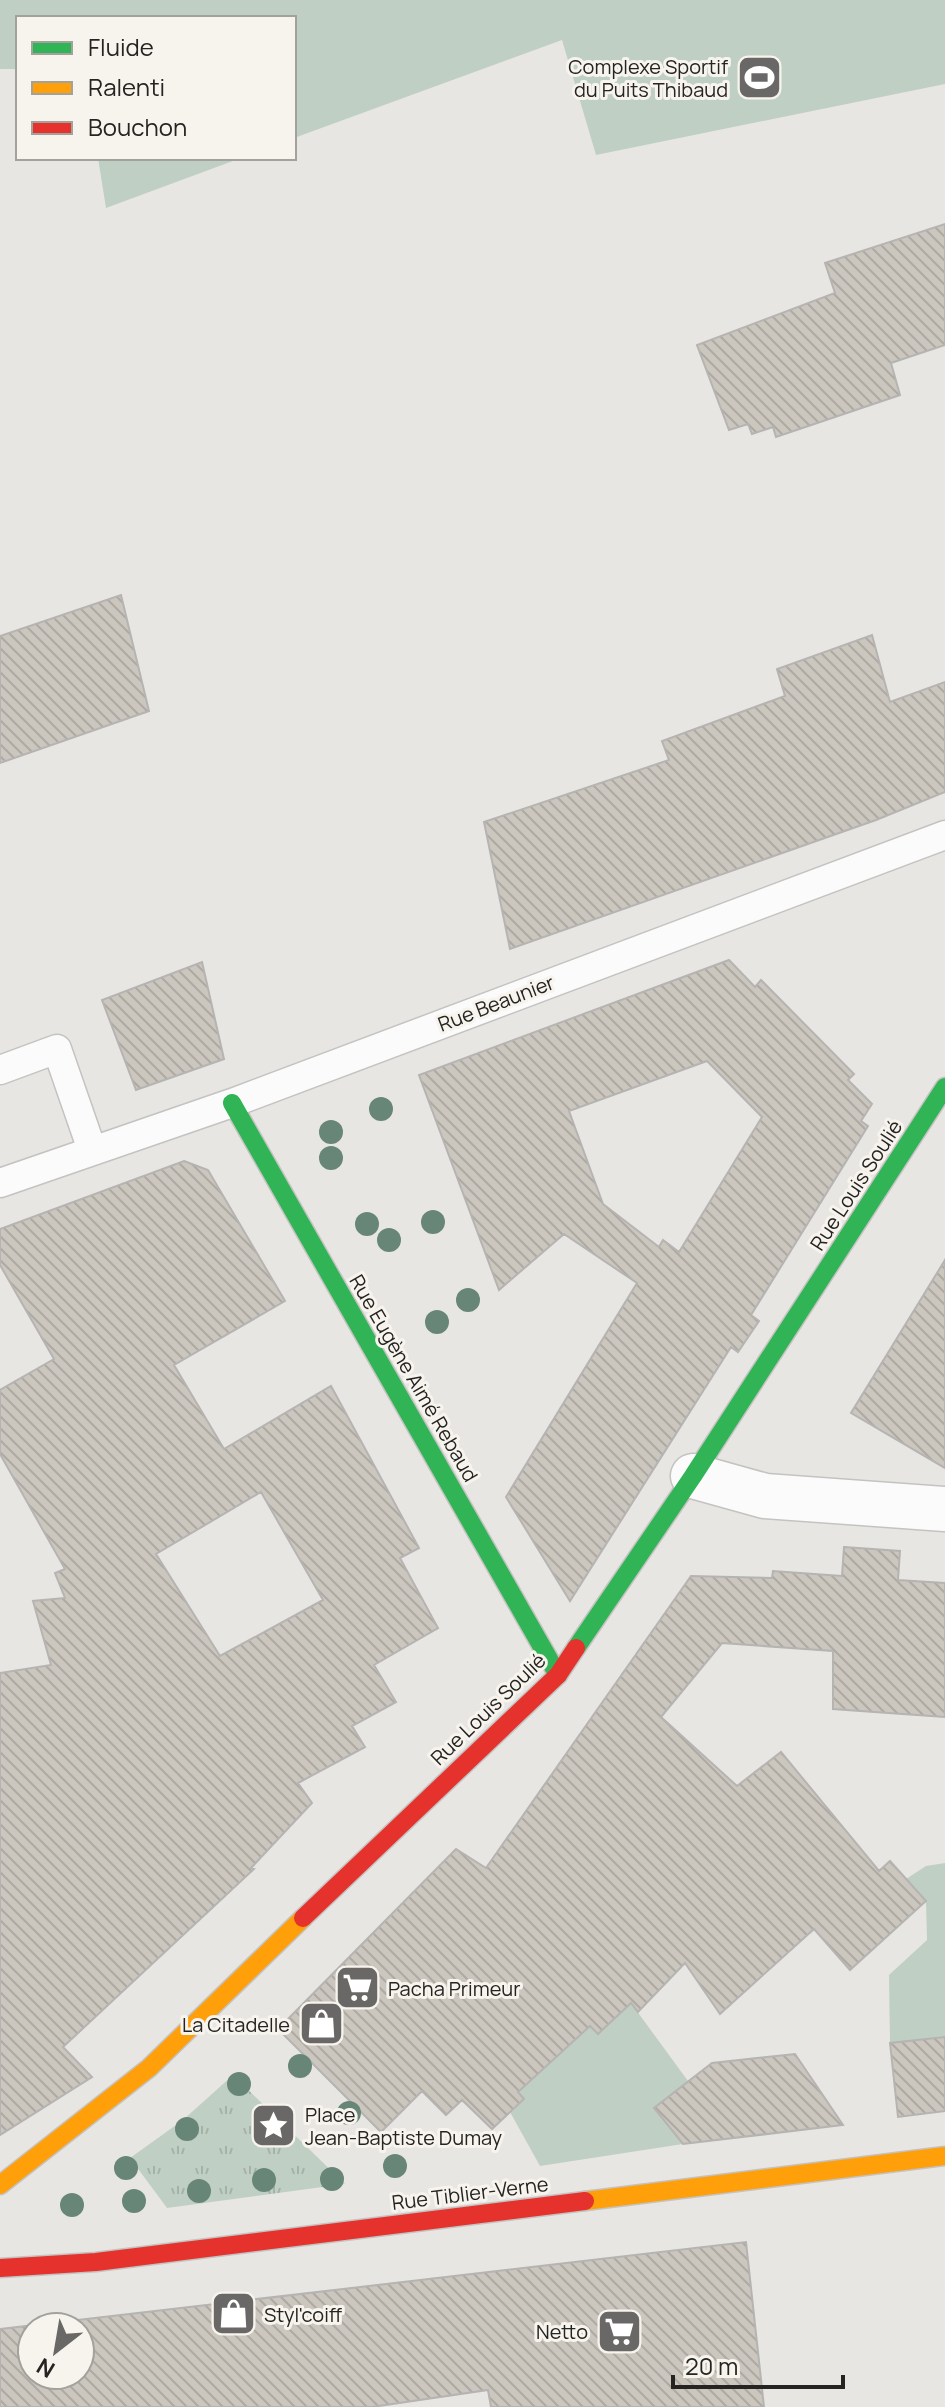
<svg xmlns="http://www.w3.org/2000/svg" width="945" height="2407" viewBox="0 0 945 2407" font-family="Manrope,sans-serif">
	<defs>
		<pattern id="park-tufts" width="24" height="20" patternUnits="userSpaceOnUse" patternTransform="scale(2)"><rect width="24" height="20" fill="#c0cfc4"/><path d="M3 7l-1-3M5 7V3M7 7l1-3M15 17l-1-3M17 17v-4M19 17l1-3" fill="none" stroke="#a5b2a8"/></pattern>
		<pattern id="building-back-hatch" width="6" height="6" patternUnits="userSpaceOnUse" patternTransform="scale(2)"><rect width="6" height="6" fill="#cbc6be"/><path d="M-1 5l2 2M0 0l6 6M5-1l2 2" fill="none" stroke="#aeaaa3"/></pattern>
	</defs>
	<rect width="100%" height="100%" fill="#e8e6e3"/>
	<path fill="url(#park-tufts)" d="M233,2075l112,109 -178,24 -37,-50 53,-38z"/>
	<path fill="#c0cfc4" d="M0,0h945v84l-349,71 -34,-115 -268,98v-120h-276v51h-18z
		M98,158h143l-135,50z
		M945,1863v174l-55,6 -1,-68 38,-35 -1,-38 -20,-23 20,-13z
		M631,2003l57,78 -34,27 29,36 -143,22 -30,-54 14,-13 -6,-7 72,-66 8,8z"/>
	<path fill="url(#building-back-hatch)" stroke="#b5b4b2" stroke-width="2" fill-rule="evenodd" d="M945,224v121l-54,18 9,32 -124,42 -3,-10 -21,7 -4,-10 -19,6 -32,-85 138,-52 -10,-30z
		M121,595l28,116 -149,52v-127z
		M872,635l18,67 55,-20v110l-69,28 -366,129 -26,-127 185,-62 -7,-19 123,-45 -8,-27z
		M729,960l26,27 6,-7 93,94 -6,6 24,24 -11,17 7,5 -117,189 8,6 -21,31 -7,-5 -161,254 -64,-104 131,-214 -73,-49 -65,56 -80,-215zM707,1061l55,56 -83,135 -16,-12 -4,7 -56,-43 -34,-93z
		M202,962l22,97 -88,31 -34,-90z
		M184,1161l24,9 77,131 -111,64 50,84 107,-63 88,162 -19,10 38,70 -64,37 22,37 -44,24 13,21 -67,36 14,20 -61,65 3,1 -191,178 29,30 -92,58v-462l51,-8 -18,-64 32,-3 -10,-25 10,-4 -65,-115v-64l54,-31 -54,-94v-36zM261,1492l62,108 -103,56 -64,-102z
		M945,1260v208l-94,-55z
		M844,1547l56,4 -2,29 47,3v134l-112,-8v-58l-111,-8 -61,74 76,69 44,-34 98,119 11,-10 36,40 -76,69 -36,-41 -94,85 -35,-51 -47,49 -7,-9 -33,31 -8,-8 -72,66 6,7 -32,30 -30,-29 -16,15 -24,-24 -41,41 -103,-103 178,-180 30,19 205,-292 81,2 1,-7 69,5z
		M945,2037v74l-47,6 -8,-74z
		M795,2054l48,71 -160,19 -29,-36 58,-45z
		M746,2242l18,165h-273l-3,-17 -116,17h-372v-78zM32,2327h48v48h-48z"/>
	<g fill="none" stroke-linecap="round" stroke-linejoin="round">
		<defs>
			<path id="lane" d="M0,1070l57,-21 35,101
				M0,1183l232,-80 713,-268"/>
			<path id="street" d="M693,1476l72,20 180,13"/>
			<path id="fast" d="M232,1103l326,572
				M576,1648l117,-172 252,-389"/>
			<path id="slow" d="M0,2185l149,-117 154,-150
				M585,2201l360,-45"/>
			<path id="jam" d="M303,1918l255,-243 18,-27
				M0,2268l96,-6 489,-61"/>
		</defs>
		<use href="#lane" stroke="#c4c3c1" stroke-width="31"/>
		<use href="#street" stroke="#c4c3c1" stroke-width="47"/>
		<use href="#fast" stroke="#c4c3c1" stroke-width="21"/>
		<use href="#slow" stroke="#c4c3c1" stroke-width="21"/>
		<use href="#jam" stroke="#c4c3c1" stroke-width="21"/>
		<use href="#lane" stroke="#fcfbfb" stroke-width="28"/>
		<use href="#street" stroke="#fcfbfb" stroke-width="44"/>
		<use href="#fast" stroke="#30b455" stroke-width="18"/>
		<use href="#slow" stroke="#ff9f0a" stroke-width="18"/>
		<use href="#jam" stroke="#e5322d" stroke-width="18"/>
	</g>
	<g fill="#688678">
		<circle cx="381" cy="1109" r="12"/>
		<circle cx="331" cy="1132" r="12"/>
		<circle cx="331" cy="1158" r="12"/>
		<circle cx="433" cy="1222" r="12"/>
		<circle cx="367" cy="1224" r="12"/>
		<circle cx="389" cy="1240" r="12"/>
		<circle cx="468" cy="1300" r="12"/>
		<circle cx="437" cy="1322" r="12"/>
		<circle cx="300" cy="2066" r="12"/>
		<circle cx="239" cy="2084" r="12"/>
		<circle cx="349" cy="2113" r="12"/>
		<circle cx="187" cy="2129" r="12"/>
		<circle cx="395" cy="2166" r="12"/>
		<circle cx="126" cy="2168" r="12"/>
		<circle cx="332" cy="2179" r="12"/>
		<circle cx="264" cy="2180" r="12"/>
		<circle cx="199" cy="2191" r="12"/>
		<circle cx="134" cy="2201" r="12"/>
		<circle cx="72" cy="2205" r="12"/>
	</g>
	<defs>
		<symbol id="stadium-square" viewBox="-11 -11 22 22"><rect x="-9" y="-9" width="18" height="18" rx="4" fill="#6a6866" stroke="#f7f4ee"/><path d="M0-5a6.5 5 0 1 0 0 10a6.5 5 0 1 0 0-10ZM-3.5-1.8h7v3.6h-7Z" fill="#fff"/></symbol>
		<symbol id="supermarket-square" viewBox="-11 -11 22 22"><rect x="-9" y="-9" width="18" height="18" rx="4" fill="#6a6866" stroke="#f7f4ee"/><path d="M-6-5.5h2.5l.6 2H6L4.5 2H-2.5L-4.4-4H-6ZM-1.5 3.2a1.3 1.3 0 1 0 .1 0ZM3 3.2a1.3 1.3 0 1 0 .1 0Z" fill="#fff"/></symbol>
		<symbol id="shop-square" viewBox="-11 -11 22 22"><rect x="-9" y="-9" width="18" height="18" rx="4" fill="#6a6866" stroke="#f7f4ee"/><path d="M-5-2.5h2.3a2.7 3.5 0 0 1 5.4 0H5L5.5 6h-11ZM-1.5-2.5h3a1.5 2.3 0 0 0-3 0Z" fill="#fff"/></symbol>
		<symbol id="sight-square" viewBox="-11 -11 22 22"><rect x="-9" y="-9" width="18" height="18" rx="4" fill="#6a6866" stroke="#f7f4ee"/><path d="M0-6L1.8-2.2L6-1.7L2.9 1.2L3.7 5.4L0 3.3L-3.7 5.4L-2.9 1.2L-6-1.7L-1.8-2.2Z" fill="#fff"/></symbol>
	</defs>
	<g fill-rule="evenodd">
		<use href="#stadium-square" x="734" y="52" width="51" height="51"/>
		<use href="#supermarket-square" x="332" y="1962" width="51" height="51"/>
		<use href="#shop-square" x="296" y="1998" width="51" height="51"/>
		<use href="#sight-square" x="248" y="2100" width="51" height="51"/>
		<use href="#shop-square" x="208" y="2288" width="51" height="51"/>
		<use href="#supermarket-square" x="594" y="2306" width="51" height="51"/>
	</g>
	<g text-anchor="middle" dominant-baseline="central" stroke-width="6" stroke-linejoin="round" paint-order="stroke">
		<g font-size="20" fill="#262422" stroke="#f7f4ee" text-anchor="end">
			<text x="728" y="66">Complexe Sportif<tspan x="728" dy="23">du Puits Thibaud</tspan></text>
			<text x="388" y="1988" text-anchor="start">Pacha Primeur</text>
			<text x="290" y="2024">La Citadelle</text>
			<text x="305" y="2114" text-anchor="start">Place<tspan x="305" dy="23">Jean-Baptiste Dumay</tspan></text>
			<text x="264" y="2314" text-anchor="start">Styl'coiff</text>
			<text x="588" y="2331">Netto</text>
		</g>
		<g font-size="20" fill="#262422" stroke="#f7f4ee">
			<text transform="translate(496 1003) rotate(-21)">Rue Beaunier</text>
			<text transform="translate(856 1185) rotate(-57)">Rue Louis Soulié</text>
			<text transform="translate(414 1378) rotate(60)">Rue Eugène Aimé Rebaud</text>
			<text transform="translate(488 1709) rotate(-44)">Rue Louis Soulié</text>
			<text transform="translate(470 2193) rotate(-7)">Rue Tiblier-Verne</text>
		</g>
	</g>
	<rect x="16" y="16" width="280" height="144" fill="#f7f4ee" stroke="#a3a19c" stroke-width="2"/>
	<rect x="32" y="42" width="40" height="12" fill="#30b455" stroke="#a3a19c" stroke-width="2"/>
	<text x="88" y="56" font-size="24" fill="#262422">Fluide</text>
	<rect x="32" y="82" width="40" height="12" fill="#ff9f0a" stroke="#a3a19c" stroke-width="2"/>
	<text x="88" y="96" font-size="24" fill="#262422">Ralenti</text>
	<rect x="32" y="122" width="40" height="12" fill="#e5322d" stroke="#a3a19c" stroke-width="2"/>
	<text x="88" y="136" font-size="24" fill="#262422">Bouchon</text>
	<g transform="translate(56 2351) rotate(211)"><circle r="38" fill="#f7f4ee" stroke="#a3a19c" stroke-width="2"/>
	<path d="M0-6L14 30L0 20L-14 30Z" fill="#6a6866"/>
	<text y="-12" font-size="22" font-weight="bold" text-anchor="middle" fill="#262422">N</text>
	</g>
	<path d="M673 2375v12h170v-12" fill="none" stroke="#262422" stroke-width="4"/>
	<text x="685" y="2375" font-size="24" fill="#262422" stroke="#f7f4ee" stroke-width="6" paint-order="stroke">20 m</text>
</svg>
